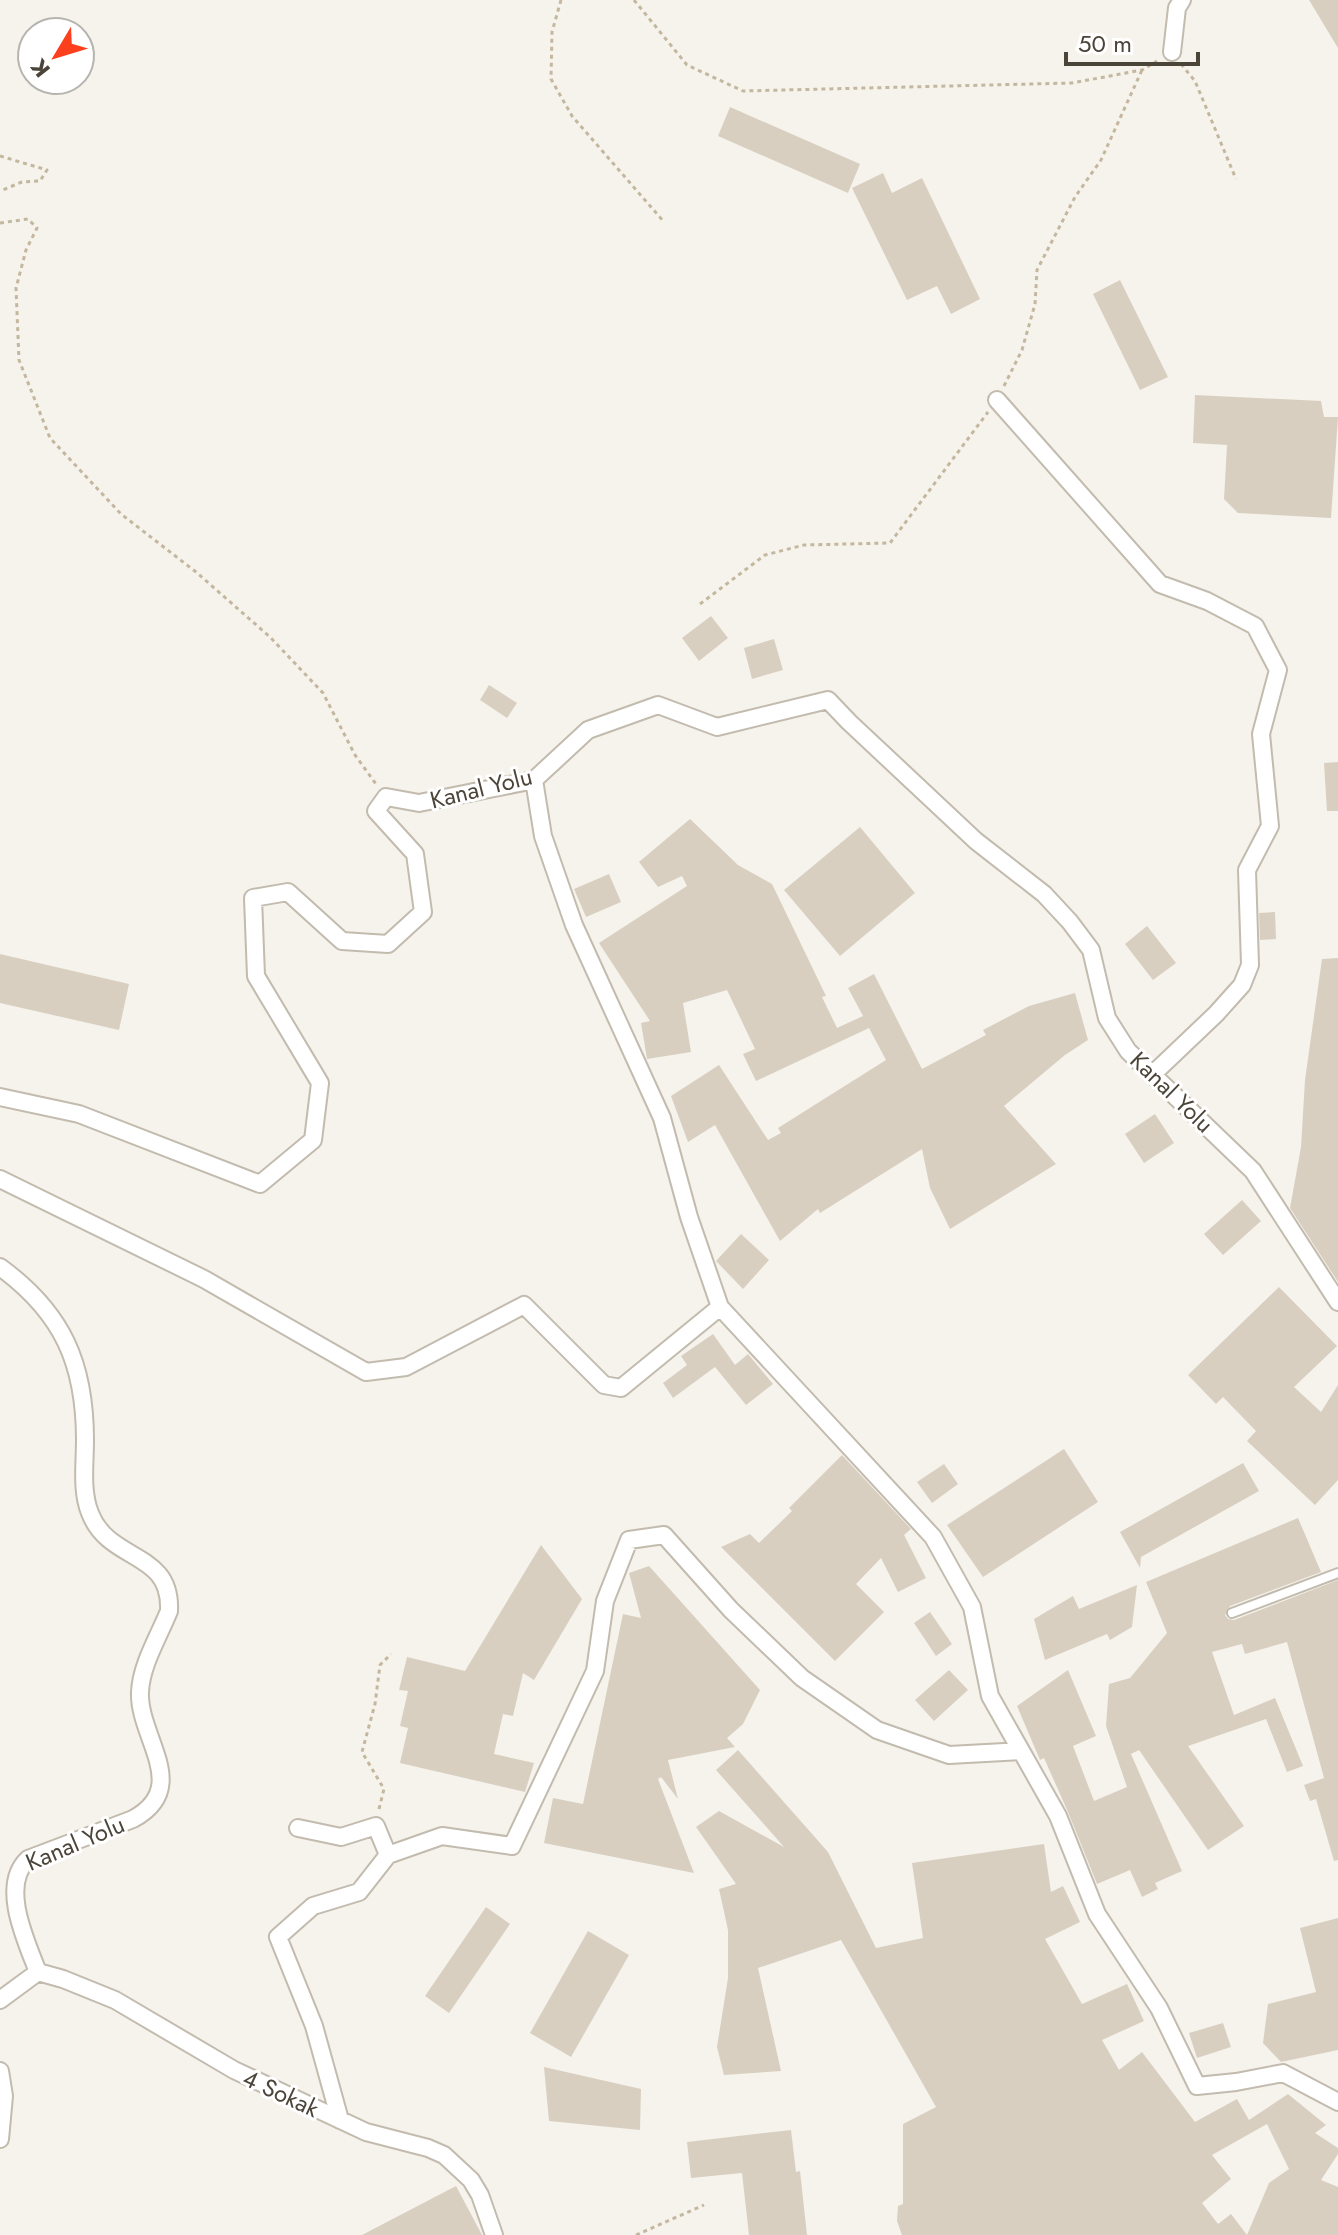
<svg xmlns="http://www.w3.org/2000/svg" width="1338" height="2235" viewBox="0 0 1338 2235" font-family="Jost,sans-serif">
	<rect width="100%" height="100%" fill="#f6f3ec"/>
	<path fill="#d8cfc1" d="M1309,0h29v48z
		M730,107l130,57 -12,29 -130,-57z
		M883,173l9,20 30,-15 58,121 -29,15 -14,-28 -30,14 -55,-112z
		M1120,280l48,97 -28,13 -47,-96z
		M1195,395l126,6 3,16h14l-7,101 -93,-5 -14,-14 3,-54 -34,-2z
		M711,616l17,22 -29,23 -17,-23z
		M774,639l9,31 -31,9 -8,-31z
		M489,685l28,18 -10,15 -27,-18z
		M1338,762v49h-11l-3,-48z
		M690,819l48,46 34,19 54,112 -4,1 15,31 26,-12 -15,-28 26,-14 48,95 64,-34 -3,-5 46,-24 46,-13 13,47 -23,15 -61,51 52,58 -106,65 -20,-41 -8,-39 -102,64 -2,-4 -38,32 -65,-116 -27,17 -17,-46 48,-31 49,75 13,-7 -3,-5 108,-68 -17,-32 -113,53 -13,-27 12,-5 -28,-59 -44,13 8,49 -44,7 -6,-36 9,-2 -51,-78 88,-57 -5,-10 -24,11 -19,-25z
		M860,827l55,66 -75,63 -56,-66z
		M609,874l12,28 -35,15 -12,-28z
		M1275,912l1,27 -16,1 -1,-27z
		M1147,926l29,37 -23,17 -28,-36z
		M0,954l129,30 -10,46 -119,-27z
		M1338,958v324l-48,-74 11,-61 4,-67 17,-121z
		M1155,1114l19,29 -30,20 -19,-29z
		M1242,1200l19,21 -38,34 -19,-21z
		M741,1234l28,26 -26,29 -27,-28z
		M1279,1287l58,59 -43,41 27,25 17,-27v95l-23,25 -68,-64 9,-10 -33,-34 -7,7 -28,-29z
		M713,1334l22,31 13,-11 25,30 -27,21 -31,-38 -42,31 -10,-15 24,-18 -6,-9z
		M1064,1449l34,53 -115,75 -36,-52z
		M842,1455l69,74 -7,6 22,43 -28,14 -17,-34 -25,26 28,28 -49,49 -114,-114 29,-13 9,9 33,-32 -3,-3z
		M1243,1463l16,28 -118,66 -1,11 -20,-36z
		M944,1464l14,20 -26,19 -15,-21z
		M1298,1518l23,54 -91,34 -5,9 3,4 6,1 104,-40v280l-4,1 -18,-62 -6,2 -6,-16 20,-7 -37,-136 -42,12 -3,-10 -30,8 22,63 41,-17 28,68 -16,6 -21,-53 -78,27 56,80 -36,24 -69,-100 -8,4 51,117 -27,12 3,6 -16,8 -12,-27 -33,14 -29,-72 -24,-54 -4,2 -23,-54 51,-36 28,66 -23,10 21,55 33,-14 -21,-61 3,-42 21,-6 37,-45 -21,-51z
		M541,1545l41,54 -48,81 -11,-7 -10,43 -10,-2 -9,40 40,9 -9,29 -125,-29 8,-35 -8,-2 8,-35 -9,-1 8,-33 58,14z
		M649,1566l111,124 -17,34 -16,14 8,9 -67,13 10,39 -17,-22 -3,2 36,94 -150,-30 9,-45 30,6 40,-190 18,4 -12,-45z
		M1137,1585l-5,42 -22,13 -3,-6 -62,26 -11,-41 39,-23 6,13z
		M930,1612l22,32 -16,12 -22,-33z
		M949,1670l19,20 -34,31 -19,-21z
		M738,1750l90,102 48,96 47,-10 -11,-75 132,-19 7,48 12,-6 17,36 -35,17 37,65 45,-20 17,37 -42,19 17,30 23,-18 53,70 42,-23 12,21 39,-26 38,31 -11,8 23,15v6l-17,26 17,7v48h-91l22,-52 20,-14 -22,-45 -55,31 19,24 -29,24 16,21 13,-10 16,21h-345l-5,-14 1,-15 5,-2v-80l33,-17 -95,-167 -83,28 23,103 -57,4 -7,-28 11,-69v-48l-9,-41 17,-5 -40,-57 23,-16 65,36 -68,-77z
		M486,1907l24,17 -61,89 -24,-17z
		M1338,1918v132l-57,12 -18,-19 5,-39 48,-12 -16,-64z
		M588,1931l41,24 -58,102 -41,-24z
		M1223,2023l8,24 -34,11 -8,-25z
		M544,2067l97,22 -1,41 -91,-9z
		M791,2130l5,42 4,-1 7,64h-58l-7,-62 -51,5 -4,-36z
		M456,2186l26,49h-120z"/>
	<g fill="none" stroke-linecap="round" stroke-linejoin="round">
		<defs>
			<path id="lane" d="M1232,1613l106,-40"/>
			<path id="street" d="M1172,52l5,-44 5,-8
				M997,400l163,184 47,17 48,25 23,44 -17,64 9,92 -23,44 3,95 -8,20 -26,29 -62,59
				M534,780l9,56 31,89 88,193 27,99 31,90 213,230 39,70 18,89 68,120 39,98 62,94 38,78 39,-4 47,-9 55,29
				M0,1097l79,17 181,70 53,-44 7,-57 -64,-107 -3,-78 35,-6 54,49 46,3 35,-32 -8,-58 -39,-43 10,-14 33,6 115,-23 54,-50 70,-25 59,22 111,-27 21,22 127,119 68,53 26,28 21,28 16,68 21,33 125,120 85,131
				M0,1179l204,100 162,93 40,-5 118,-62 80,80 17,3 99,-81
				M0,1267c63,46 85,97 85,173 0,24 -4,51 5,73 19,50 82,37 79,98 -10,25 -28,54 -29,81 -2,46 52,95 -7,127l-105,40c-28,26 -3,80 10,113
				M298,1828l43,9 35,-11 12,29 -29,37 -46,14 -35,31 36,89 26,94
				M388,1855l54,-19 70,10 83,-175 10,-70 24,-61 35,-5 67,75 71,68 75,52 72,25 72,-4
				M38,1972l25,7 52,21 119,70 132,62 62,16 16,7 27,25 9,15 14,40
				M0,2000l38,-28
				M0,2071l4,25 -4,43"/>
		</defs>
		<use href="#lane" stroke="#c2bbae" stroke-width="12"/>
		<use href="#street" stroke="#c2bbae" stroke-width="20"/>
		<path stroke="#c4b79f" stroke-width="3" stroke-dasharray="4 4" stroke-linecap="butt" d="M561,0l-9,32 -1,47 21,37 92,106
			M634,0l53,65 56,26 329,-8 70,-13 15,-9
			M1181,64l14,17 41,98
			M0,156l47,14 -7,11 -18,1 -22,9
			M0,223l28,-4 9,9 -11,22 -10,38 3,72 31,78 71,76 75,58 74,65 53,56 32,62 21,29
			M1004,386l18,-36 13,-46 2,-34 38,-73 26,-37 41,-90
			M700,604l65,-49 39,-10 86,-2 98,-131
			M379,1809l5,-20 -22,-37 13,-48 5,-39 11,-11
			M636,2235l68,-30"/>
		<use href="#lane" stroke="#fff" stroke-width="8"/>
		<use href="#street" stroke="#fff" stroke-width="16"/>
	</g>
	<g text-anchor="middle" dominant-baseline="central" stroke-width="6" stroke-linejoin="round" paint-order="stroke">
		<g font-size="24" fill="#4b4439" stroke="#fff">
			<text transform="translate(481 788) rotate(-14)">Kanal Yolu</text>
			<text transform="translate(1172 1092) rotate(44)">Kanal Yolu</text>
			<text transform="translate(75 1843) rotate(-23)">Kanal Yolu</text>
			<text transform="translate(281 2093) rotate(25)">4 Sokak</text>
		</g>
	</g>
	<g transform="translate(56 56) rotate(232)"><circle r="38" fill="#ffffff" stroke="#b7b4b0" stroke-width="2"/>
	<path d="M0-6L14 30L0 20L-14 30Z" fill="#fc3f1d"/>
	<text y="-12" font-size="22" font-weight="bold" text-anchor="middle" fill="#4b4439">K</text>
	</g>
	<path d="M1066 52v12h132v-12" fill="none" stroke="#4b4439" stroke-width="4"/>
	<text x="1078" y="52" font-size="24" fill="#4b4439" stroke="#ffffff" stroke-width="6" paint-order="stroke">50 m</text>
</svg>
